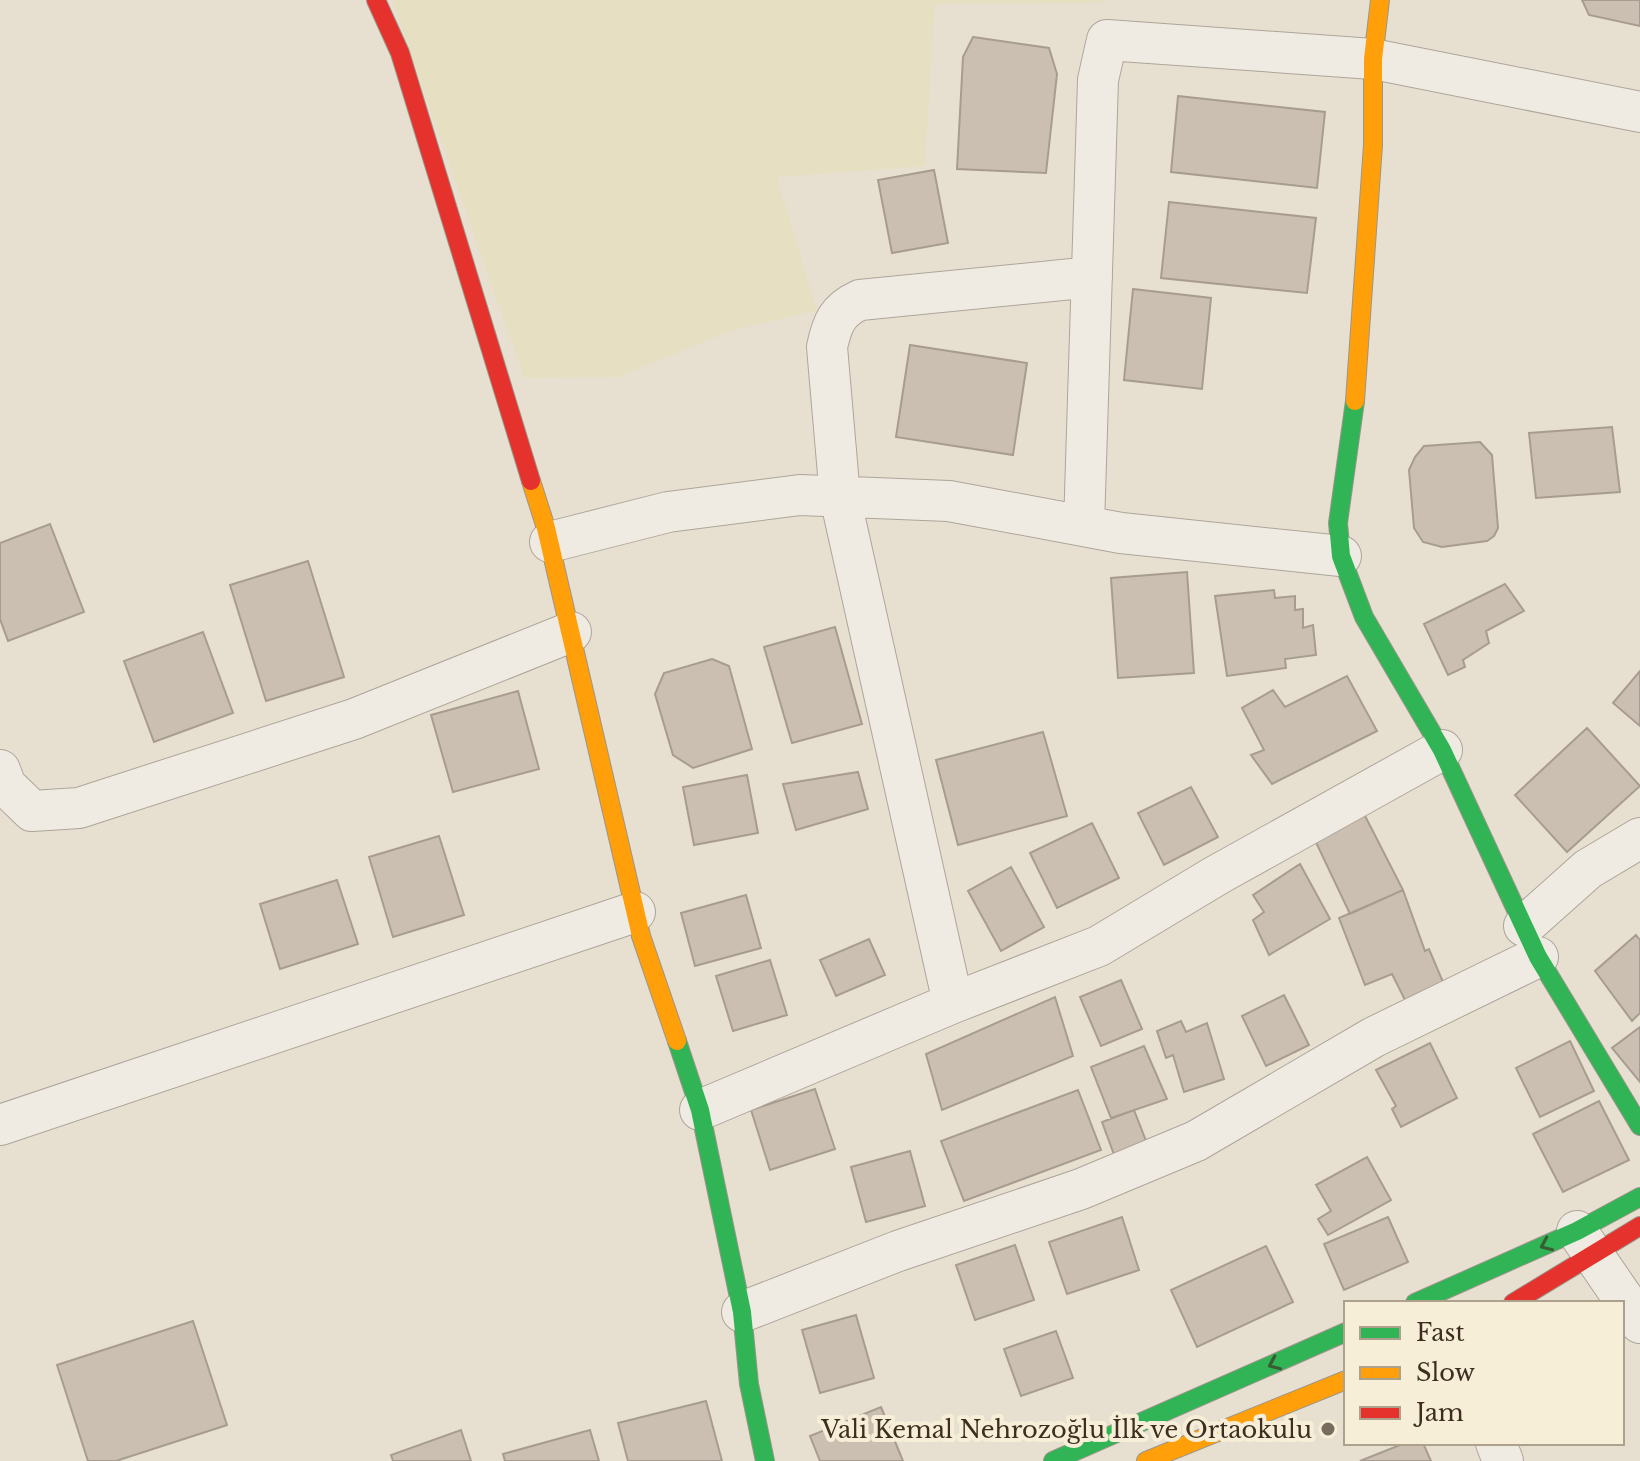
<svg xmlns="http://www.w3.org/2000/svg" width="1640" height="1461" viewBox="0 0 1640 1461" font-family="'Libre Baskerville',serif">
	<rect width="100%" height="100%" fill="#e7e0d1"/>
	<path fill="#e6dfc2" d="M392,0h711l-1,3 -167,1 -10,162 -148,11 40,133 -86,21 -113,46 -94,1z"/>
	<path fill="#cbbfb2" stroke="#a89c90" stroke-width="2" d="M1582,0h58v26l-51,-11z
		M973,37l76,11 8,26 -11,99 -89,-4 6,-112z
		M1178,96l147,16 -8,76 -146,-16z
		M934,170l14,73 -56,10 -14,-73z
		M1169,202l147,16 -9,75 -146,-15z
		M1133,289l78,9 -9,91 -78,-9z
		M910,345l117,18 -14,92 -117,-18z
		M1612,427l8,65 -84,6 -7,-65z
		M1480,442l12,13 6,73 -4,8 -7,5 -45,6 -19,-5 -9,-14 -5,-58 6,-13 9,-11z
		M50,524l34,88 -76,29 -8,-22v-76z
		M308,561l36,116 -78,24 -36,-116z
		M1187,572l7,101 -76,5 -7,-100z
		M1505,584l19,27 -38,20 3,12 -26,17 2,7 -17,8 -24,-51z
		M1274,590l1,8 20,-2v14l8,-1v19l10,-3 3,30 -31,4 1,9 -59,8 -12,-80z
		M835,627l27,97 -70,19 -28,-96z
		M203,632l30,81 -79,29 -30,-81z
		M712,659l17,7 23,83 -59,19 -20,-13 -18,-61 9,-21z
		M1640,671v55l-27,-23z
		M1347,676l30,55 -105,53 -21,-29 13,-5 -22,-42 31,-18 12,17z
		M518,691l21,78 -86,23 -22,-77z
		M1587,728l53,58 -73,66 -52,-57z
		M1043,732l24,84 -109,29 -22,-85z
		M858,772l10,37 -72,21 -13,-46z
		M747,775l11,58 -64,12 -11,-58z
		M1191,787l27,50 -54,28 -26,-52z
		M1361,808l42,82 -53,24 -38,-80z
		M1092,823l27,55 -62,30 -27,-55z
		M439,836l25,79 -71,22 -24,-80z
		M1300,864l30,55 -61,36 -16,-35 11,-8 -11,-17z
		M1011,867l33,60 -43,24 -33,-60z
		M337,880l21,64 -78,25 -20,-65z
		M1403,890l22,61 4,-2 17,40 -37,19 -17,-34 -27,11 -26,-67z
		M746,895l15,53 -66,18 -14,-53z
		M1636,935l4,5v73l-8,8 -37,-50z
		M869,939l16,36 -49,21 -16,-36z
		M770,960l17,55 -54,16 -17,-55z
		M1121,980l21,49 -41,17 -21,-49z
		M1284,995l25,50 -43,21 -24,-50z
		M1055,997l18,59 -131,54 -16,-56z
		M1181,1021l5,11 21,-9 17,56 -40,13 -11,-37 -7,3 -9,-27z
		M1640,1027v55l-28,-34z
		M1570,1041l24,50 -54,26 -24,-49z
		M1430,1043l27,55 -56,29 -9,-18 4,-3 -20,-36z
		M1144,1046l23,53 -56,19 -20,-51z
		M815,1089l20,60 -65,21 -19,-60z
		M1078,1090l23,60 -137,51 -23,-60z
		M1599,1101l30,59 -66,32 -30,-58z
		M1134,1110l14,36 -32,14 -14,-38z
		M910,1151l15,55 -59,16 -15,-55z
		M1367,1157l24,43 -63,35 -10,-16 13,-8 -15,-26z
		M1122,1217l17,53 -72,24 -18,-52z
		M1388,1217l20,45 -64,28 -20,-46z
		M1015,1245l19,55 -59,20 -19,-55z
		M1266,1246l27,56 -96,45 -26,-57z
		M856,1315l18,63 -54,15 -18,-63z
		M193,1321l34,104 -111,36h-28l-31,-96z
		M1056,1331l17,47 -52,18 -17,-47z
		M706,1401l16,60h-94l-10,-38z
		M881,1407l22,54h-83l-10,-25z
		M461,1430l10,31h-78l-2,-6z
		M590,1430l9,31h-94l-2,-7z
		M1405,1443h18l8,18h-71z"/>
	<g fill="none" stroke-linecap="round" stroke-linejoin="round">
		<defs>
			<path id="street" d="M1084,526l14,-446 9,-40 266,19 267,53
				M550,542l118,-30 132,-17 149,6 172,32 220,23
				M0,770l6,16 26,25 47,-3 275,-89 217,-87
				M1524,926l64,-57 52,-31
				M953,1003l-113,-506 -13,-150c5,-23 10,-37 33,-47l232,-23
				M700,1110l253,-107 146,-57 118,-71 225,-125
				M0,1125l635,-213
				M1577,1231l63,92
				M742,1312l156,-61 183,-62 115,-48 178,-104 164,-80
				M1496,1443l7,18"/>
			<path id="fast" d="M1355,401l-17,122 3,33 23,61 78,133 96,207 102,169
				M677,1041l23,69 42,202 7,72 16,77
				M1415,1303l162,-72 63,-34
				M1053,1461l293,-129"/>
			<path id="slow" d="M1355,401l18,-256v-86l7,-59
				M531,481l15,47 95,408 36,105
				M1146,1461l200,-81"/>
			<path id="jam" d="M376,0l24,53 131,428
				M1513,1303l127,-77"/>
		</defs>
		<use href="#street" stroke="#ada599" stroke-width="42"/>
		<use href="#fast" stroke="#9c958a" stroke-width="20"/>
		<use href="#slow" stroke="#9c958a" stroke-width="20"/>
		<use href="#jam" stroke="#9c958a" stroke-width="20"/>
		<use href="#street" stroke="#efebe3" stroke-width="40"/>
		<use href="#fast" stroke="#30b455" stroke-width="18"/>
		<use href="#slow" stroke="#ff9f0a" stroke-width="18"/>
		<use href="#jam" stroke="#e5322d" stroke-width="18"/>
	</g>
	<defs><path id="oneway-chevron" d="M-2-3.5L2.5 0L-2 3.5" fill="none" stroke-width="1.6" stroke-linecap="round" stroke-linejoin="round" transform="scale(2)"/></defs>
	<g stroke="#385d33">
		<use href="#oneway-chevron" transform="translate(1546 1245) rotate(156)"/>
		<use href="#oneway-chevron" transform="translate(1274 1364) rotate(156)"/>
	</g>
	<circle fill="#786c5e" stroke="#f7eed8" stroke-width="3" cx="1328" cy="1429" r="8"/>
	<g text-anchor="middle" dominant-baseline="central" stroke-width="8" stroke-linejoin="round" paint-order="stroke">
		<g font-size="24" fill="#3d2e20" stroke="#f7eed8" text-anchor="end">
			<text x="1312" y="1429">Vali Kemal Nehrozoğlu İlk ve Ortaokulu</text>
		</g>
	</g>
	<rect x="1344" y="1301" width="280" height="144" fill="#f7eed8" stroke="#ada18e" stroke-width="2"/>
	<rect x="1360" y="1327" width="40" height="12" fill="#30b455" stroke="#ada18e" stroke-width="2"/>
	<text x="1416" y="1341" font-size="24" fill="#3d2e20">Fast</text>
	<rect x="1360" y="1367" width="40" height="12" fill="#ff9f0a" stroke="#ada18e" stroke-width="2"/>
	<text x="1416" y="1381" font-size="24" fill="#3d2e20">Slow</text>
	<rect x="1360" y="1407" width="40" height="12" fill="#e5322d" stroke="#ada18e" stroke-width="2"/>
	<text x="1416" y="1421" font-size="24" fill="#3d2e20">Jam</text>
</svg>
